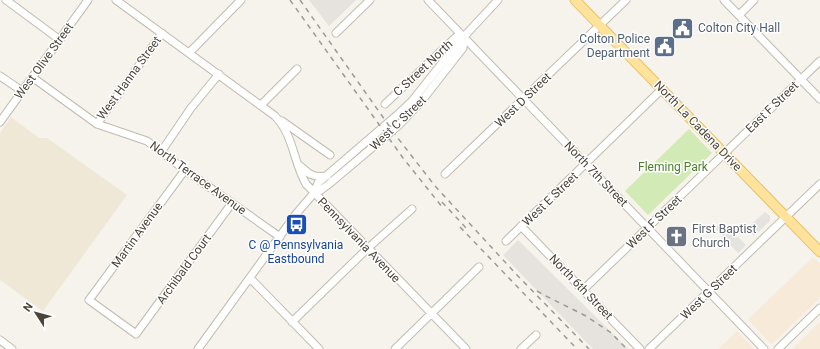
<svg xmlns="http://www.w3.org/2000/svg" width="820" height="349" viewBox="0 0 820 349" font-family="Roboto,sans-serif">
	<rect width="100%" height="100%" fill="#f6f3ec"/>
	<path fill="#f7ead8" d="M813,257l7,7v34l-46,44 -3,2 -23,-25z
		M820,322v27h-28z
		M737,331l17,18h-36z"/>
	<path fill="#e6e2dd" d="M309,0h47l-27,26z
		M518,240l76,75 34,34h-35l-90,-94z"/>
	<path fill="#efe8d6" d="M11,117l28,21h8l80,57 -84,116 -43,-31v-147z"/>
	<path fill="#d2eab5" d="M689,129l23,24 -64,62 -23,-24z"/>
	<path fill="#e5e3e0" d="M765,212l5,4v5l-16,15 -7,-8z
		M722,222l15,16 1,-1 8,8 -8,8 -23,-25z"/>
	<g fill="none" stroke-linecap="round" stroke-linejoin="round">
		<defs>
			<path id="minor" d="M6,0l54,40
				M116,0l159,116c19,20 18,45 31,68l160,165
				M428,0l336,349
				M724,0l96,99
				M739,15l15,-15
				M336,33l34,-33
				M189,53l52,-53
				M0,76l22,15
				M32,77l65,47 50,17 38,29 95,67
				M385,104l71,-67h8
				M261,105l36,-36
				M282,121l48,34
				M0,122l88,-122
				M97,124l65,-91
				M161,152l30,-44 28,-34
				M298,164c11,10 14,14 29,12
				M185,170l-96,130 47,34 96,-131
				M445,174l181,-174
				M314,193l7,-3 8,-6 70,-59 21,-22 43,-55 1,-11
				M521,226l119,123
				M506,241l156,-152
				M250,278l69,71
				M583,290l237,-229
				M292,322l76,-74 44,-39
				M0,340l12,9
				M198,349l98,-135 18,-21 4,-10 78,-67 16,-15 46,-58 40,-43
				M395,349l84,-82
				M521,349l15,-14
				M649,349l171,-165
				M778,349l42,-41"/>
			<path id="major" d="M575,0l245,252"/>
		</defs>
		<use href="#minor" stroke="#c2bbae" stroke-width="9"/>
		<use href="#major" stroke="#e6c16a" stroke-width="11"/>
		<use href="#minor" stroke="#fff" stroke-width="7"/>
		<use href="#major" stroke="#ffe39c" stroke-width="9"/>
		<path stroke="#9a9a9a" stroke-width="1.5" stroke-dasharray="5 5" stroke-linecap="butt" d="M290,0l113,158 40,50
			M300,0l97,137 38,49 82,89 72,74
			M442,202l26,28
			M460,227l117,122
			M537,291l5,3 44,22 24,16 17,17"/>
	</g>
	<defs>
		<symbol id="civic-square" viewBox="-11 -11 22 22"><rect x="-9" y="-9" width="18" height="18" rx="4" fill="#5c6f8a" stroke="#fff"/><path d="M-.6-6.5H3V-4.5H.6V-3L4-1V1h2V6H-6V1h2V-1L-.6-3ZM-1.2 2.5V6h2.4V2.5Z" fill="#fff"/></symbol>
		<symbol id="bus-square" viewBox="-11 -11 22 22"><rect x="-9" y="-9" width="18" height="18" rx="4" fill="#1a4fb4" stroke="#fff"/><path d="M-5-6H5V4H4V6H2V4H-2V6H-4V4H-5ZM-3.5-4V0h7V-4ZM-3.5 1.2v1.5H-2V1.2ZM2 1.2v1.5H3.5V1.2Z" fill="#fff"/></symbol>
		<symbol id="church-square" viewBox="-11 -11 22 22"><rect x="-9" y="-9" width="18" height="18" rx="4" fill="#6b7280" stroke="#fff"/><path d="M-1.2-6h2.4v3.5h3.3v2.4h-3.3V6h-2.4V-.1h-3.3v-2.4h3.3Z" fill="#fff"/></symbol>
	</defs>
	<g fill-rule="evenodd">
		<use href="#civic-square" x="670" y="16" width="25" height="25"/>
		<use href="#civic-square" x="652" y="34" width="25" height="25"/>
		<use href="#bus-square" x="284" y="212" width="25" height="25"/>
		<use href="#church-square" x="664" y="224" width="25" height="25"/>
	</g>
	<g text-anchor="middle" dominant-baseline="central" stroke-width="3" stroke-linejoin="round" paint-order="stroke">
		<g font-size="12" fill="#4e5e75" stroke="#fff" text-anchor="start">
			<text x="698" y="28">Colton City Hall</text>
			<text x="650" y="39" text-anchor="end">Colton Police<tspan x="650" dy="14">Department</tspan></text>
		</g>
		<g font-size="12" fill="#4b4439" stroke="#fff">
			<text transform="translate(44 61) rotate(-54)">West Olive Street</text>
			<text transform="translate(423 68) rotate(-43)">C Street North</text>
			<text transform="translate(129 78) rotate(-54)">West Hanna Street</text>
			<text transform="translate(523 100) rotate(-44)">West D Street</text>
			<text transform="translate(772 107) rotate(-44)">East F Street</text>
			<text transform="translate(398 123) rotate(-44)">West C Street</text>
			<text transform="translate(698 126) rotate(46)">North La Cadena Drive</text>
			<text transform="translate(596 174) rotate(46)">North 7th Street</text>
			<text transform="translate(198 178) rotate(36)">North Terrace Avenue</text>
			<text transform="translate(550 199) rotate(-44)">West E Street</text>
			<text transform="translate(654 222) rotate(-44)">West F Street</text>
			<text transform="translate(137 235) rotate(-54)">Martin Avenue</text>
			<text transform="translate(359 240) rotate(46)">Pennsylvania Avenue</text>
			<text transform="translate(184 269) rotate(-54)">Archibald Court</text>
			<text transform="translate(581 287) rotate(46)">North 6th Street</text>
			<text transform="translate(709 292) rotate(-44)">West G Street</text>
		</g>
		<g font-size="12" fill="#4a7f2a" stroke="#fff">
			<text x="673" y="167">Fleming Park</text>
		</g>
		<g font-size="12" fill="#5b616d" stroke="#fff" text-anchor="start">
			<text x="692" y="229">First Baptist<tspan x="692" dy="14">Church</tspan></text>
		</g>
		<g font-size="12" fill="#164399" stroke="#fff">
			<text x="296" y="245">C @ Pennsylvania<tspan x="296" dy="14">Eastbound</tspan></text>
		</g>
	</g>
	<g transform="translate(36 313) rotate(306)" stroke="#ffffff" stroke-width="3" paint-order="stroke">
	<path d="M0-3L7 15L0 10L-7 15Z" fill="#4b4439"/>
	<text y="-6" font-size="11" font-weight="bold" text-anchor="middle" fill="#4b4439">N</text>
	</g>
</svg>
